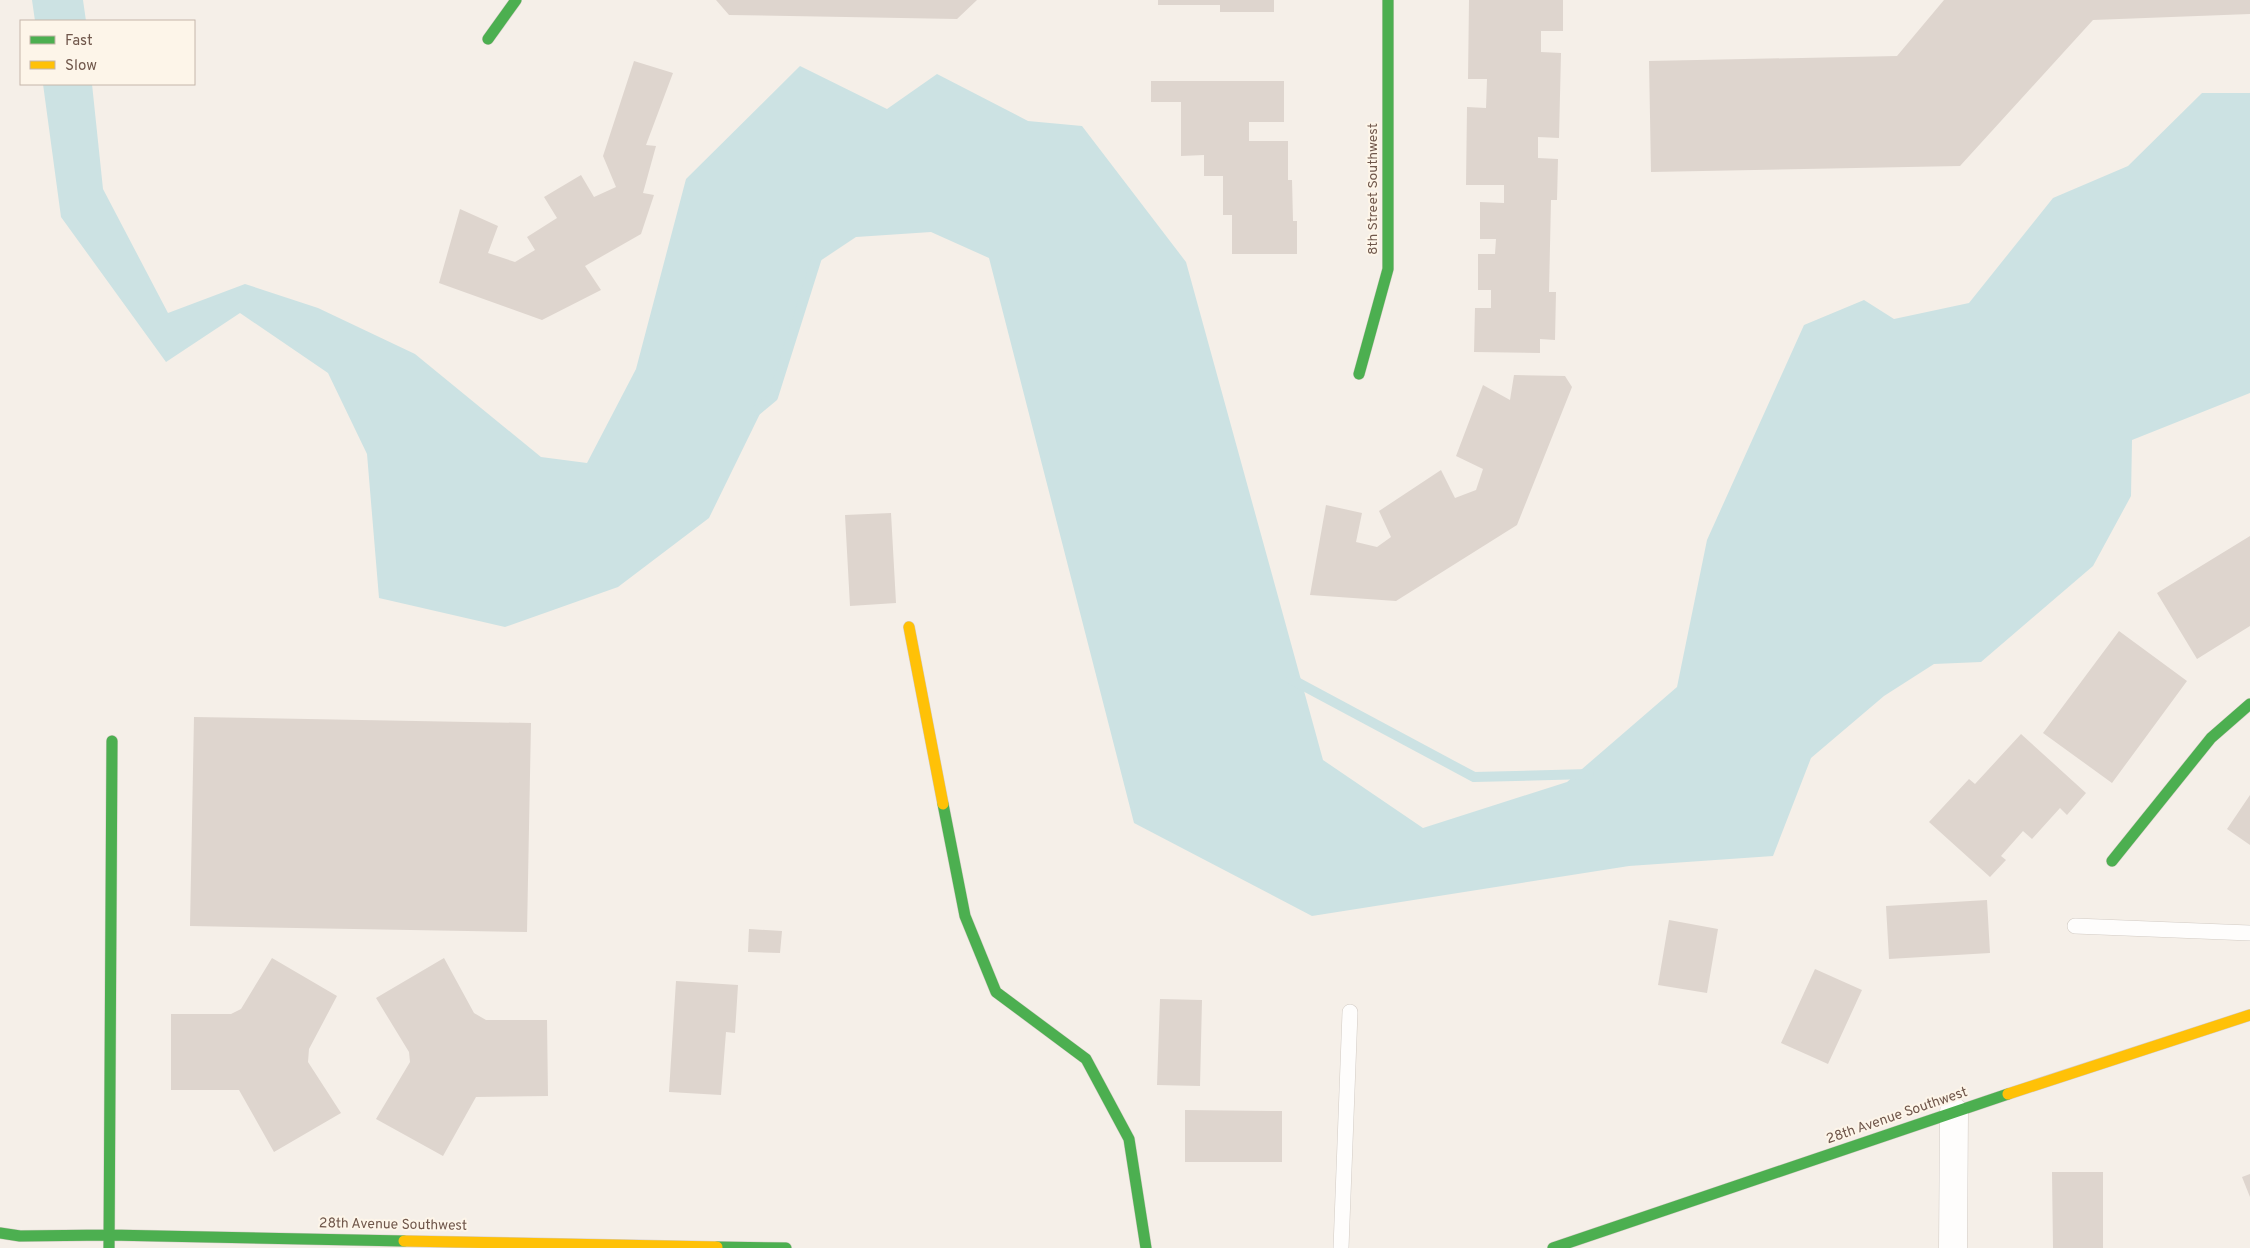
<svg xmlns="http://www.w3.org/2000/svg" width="2250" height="1248" viewBox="0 0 2250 1248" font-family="Overpass,sans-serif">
	<rect width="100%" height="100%" fill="#f5efe8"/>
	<path fill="#cce2e3" d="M32,0h51l3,21h-51z
		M800,66l87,43 50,-35 91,47 54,5 104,136 137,498 100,68 144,-46 110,-95 30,-147 97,-215 60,-25 30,19 75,-16 84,-105 75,-32 74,-73h48v300l-118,47 -1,56 -38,70 -112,96 -47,2 -50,32 -73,62 -38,98 -144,10 -317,50 -178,-93 -145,-565 -58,-26 -75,5 -45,30 -38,120 -64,131 -91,69 -113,40 -126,-29 -12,-144 -39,-81 -88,-60 -74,49 -105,-145 -18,-133h49l11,105 65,124 77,-29 73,24 97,46 126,103 46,6 49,-94 50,-190z"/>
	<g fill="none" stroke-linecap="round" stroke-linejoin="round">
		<path stroke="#cce2e3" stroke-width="10" d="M756,411l17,-14 46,-146
			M1291,679l183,98 115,-3"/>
	</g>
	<path fill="#ded5ce" d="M716,0h261l-20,19 -228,-4z
		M1158,0h116v12h-54v-7h-62z
		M1469,0h94v31h-22v21l20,1 -2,85 -21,-1v21l20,1 -1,41h-6l-2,92h7l-1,48 -15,-1v14l-66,-1 1,-44h16v-18h-13v-36h17l1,-15h-16v-37l24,1v-18h-38l1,-78 19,1 1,-29h-19z
		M1944,0h306v14l-157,6 -133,146 -309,6 -2,-111 248,-5z
		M634,61l39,12 -27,72 10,1 -13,47 11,2 -13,39 -56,32 16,24 -59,30 -103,-37 21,-74 38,17 -10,27 27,9 20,-12 -8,-13 30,-19 -13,-21 37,-22 13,22 22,-10 -13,-31z
		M1151,81h133v41h-35v19h39v39h4l1,41h4v33h-65v-39h-9v-39h-19v-21l-23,1v-54h-30z
		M1514,375l51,1 7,11 -55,138 -121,76 -86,-6 16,-90 36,8 -6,29 21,5 14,-10 -12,-26 62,-41 14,28 21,-8 7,-21 -27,-13 27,-71 27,15z
		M891,513l5,90 -46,3 -5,-91z
		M2250,536v90l-53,33 -40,-66z
		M2119,631l68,50 -75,102 -69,-50z
		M194,717l337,6 -4,209 -337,-6z
		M2021,734l65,59 -19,22 -7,-7 -28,31 -9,-8 -22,25 5,4 -16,17 -61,-55 40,-43 6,5z
		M2250,795v50l-23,-16z
		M1987,900l3,53 -101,6 -3,-53z
		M1669,920l49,9 -11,64 -49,-8z
		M749,929l33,2 -2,22 -32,-1z
		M272,958l65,38 -28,53 -1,13 33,51 -67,39 -35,-62h-68v-76h60l10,-5z
		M444,958l30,55 12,7h61l1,76 -72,1 -33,59 -67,-37 34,-57 -1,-10 -33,-54z
		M1815,969l47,21 -34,74 -47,-21z
		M676,981l62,4 -3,48 -9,-1 -5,63 -52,-3z
		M1160,999l42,1 -2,86 -43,-1z
		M1185,1110l97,1v51h-97z
		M2052,1172h51v76h-50z
		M2250,1174v23l-8,-20z"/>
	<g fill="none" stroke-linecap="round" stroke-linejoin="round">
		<defs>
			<path id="lane" d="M2075,926l175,7
				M1341,1248l9,-236"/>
			<path id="street" d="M1953,1248l1,-136"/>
			<path id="fast" d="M488,39l28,-39
				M1359,374l29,-105v-269
				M943,804l22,112 31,76 90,67 43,80 17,109
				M2112,861l99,-123 39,-34
				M0,1233l20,3 89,-1 295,6
				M717,1247l69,1
				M109,1248l3,-507
				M1553,1248l455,-154"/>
			<path id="slow" d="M909,627l34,177
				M2008,1094l242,-79
				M404,1241l313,6"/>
		</defs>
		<use href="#lane" stroke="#d2cbc4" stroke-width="16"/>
		<use href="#street" stroke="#d2cbc4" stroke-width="29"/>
		<use href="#fast" stroke="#d4ccc5" stroke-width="12"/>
		<use href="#slow" stroke="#d4ccc5" stroke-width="12"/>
		<use href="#lane" stroke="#fefdfc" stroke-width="15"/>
		<use href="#street" stroke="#fefdfc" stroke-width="28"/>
		<use href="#fast" stroke="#4caf50" stroke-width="11"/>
		<use href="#slow" stroke="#ffc107" stroke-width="11"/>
	</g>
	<g text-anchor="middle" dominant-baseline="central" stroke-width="4" stroke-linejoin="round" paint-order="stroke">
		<g font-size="14" fill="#70574b" stroke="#fdf5e9">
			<text transform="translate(1373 189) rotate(-90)">8th Street Southwest</text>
			<text transform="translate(1897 1116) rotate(-19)">28th Avenue Southwest</text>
			<text transform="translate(393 1225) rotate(1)">28th Avenue Southwest</text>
		</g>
	</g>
	<rect x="20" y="20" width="175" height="65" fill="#fdf5e9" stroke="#c5b6aa"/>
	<rect x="30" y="36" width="25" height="8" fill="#4caf50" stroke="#c5b6aa"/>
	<text x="65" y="45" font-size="15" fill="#70574b">Fast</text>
	<rect x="30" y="61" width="25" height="8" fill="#ffc107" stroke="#c5b6aa"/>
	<text x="65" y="70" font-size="15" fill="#70574b">Slow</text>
</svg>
